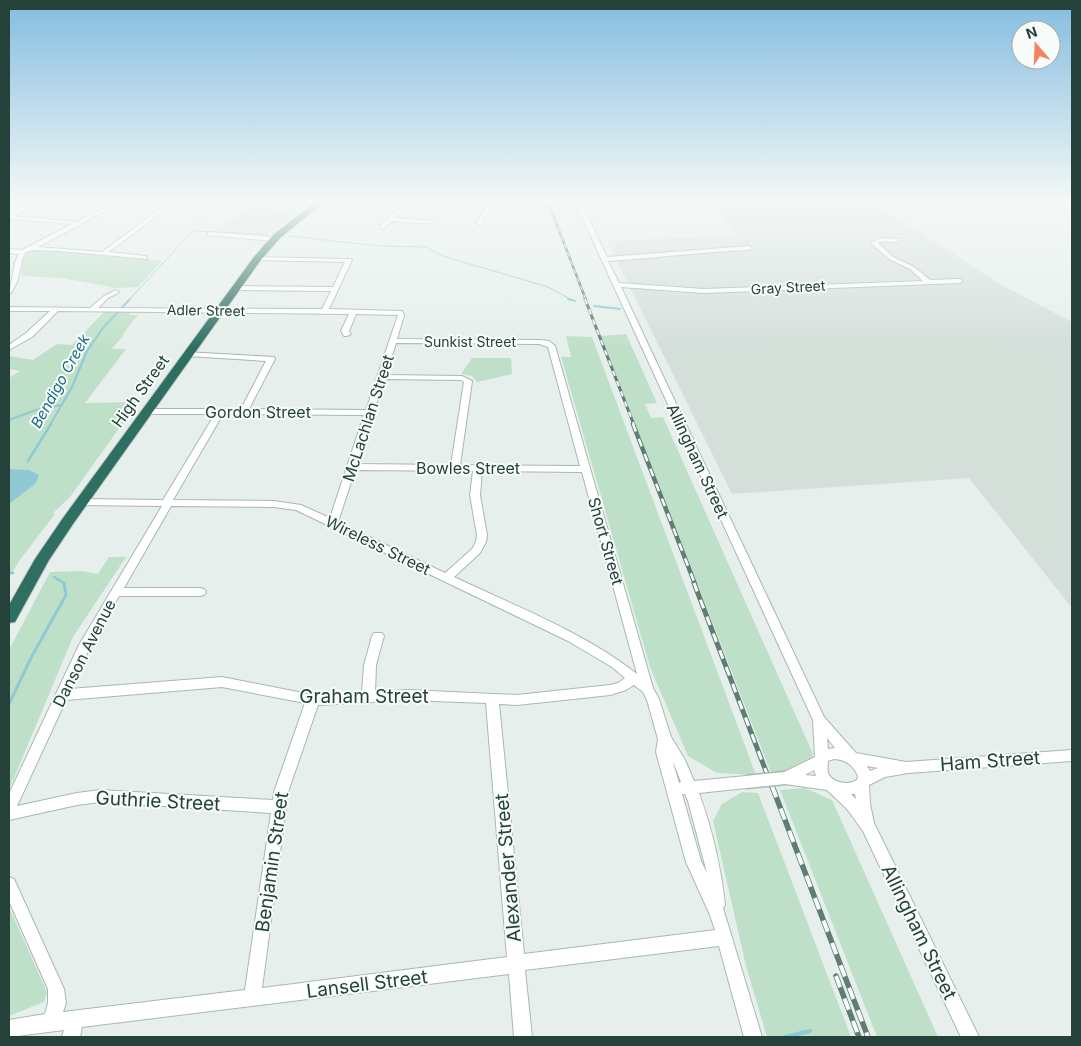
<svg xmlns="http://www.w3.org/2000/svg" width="1081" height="1046" viewBox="0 0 1081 1046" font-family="Inter,sans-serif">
	<rect width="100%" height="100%" fill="#e6efeb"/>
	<path fill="#d4dfda" d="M710,202h157l26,13 107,69 72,38v286l-103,-130 -237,16 -125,-253 131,-5z
		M248,207l12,1 39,3 -26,20 -16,2 -42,-3z"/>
	<path fill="#bfe0c8" d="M35,249h8l119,12 -24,26 -21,1 -56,-10 -39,-2c0,-12 0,-23 13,-27z
		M104,312h27l-2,3h9l-16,20h2l-13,14h15l-41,54 53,-1 -68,95 -17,16 2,1 -36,47 -10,17v-200l11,-7 -11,-2v-13l24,4 24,-16 15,1z
		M626,334l31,69 -12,1 6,14 12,-1 150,337 -2,6 -22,10 -18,3 -170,-437z
		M566,336l26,1 164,438 -39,-2 -29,-17 -38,-89 -89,-310h10z
		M472,358h39l1,16 -35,8 -5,-6 -11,-2z
		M109,557h17l-53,80 -64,153v-140l41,-78 30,-1 18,3z
		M805,788l27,12 106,237h-61l-97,-247z
		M742,792l16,1 93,244h-84l-21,-71 -33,-145 9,-17z
		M9,907l38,85 -3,10 -35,14z"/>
	<path fill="#8ec9d4" d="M9,469l20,1 10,5 -4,9 -26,20z"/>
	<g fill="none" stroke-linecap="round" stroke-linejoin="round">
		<path stroke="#8ec9d4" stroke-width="1" d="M192,231l77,3
			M289,236l90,10 46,1 18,9 105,31 24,13
			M129,300l59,-64 27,-34"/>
		<path stroke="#8ec9d4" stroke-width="2" d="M568,299l7,2
			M594,306l26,3
			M9,420l27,-10 24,-5
			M50,425l22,-38 15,-36 16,-23 27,-29"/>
		<path stroke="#8ec9d4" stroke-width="2.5" d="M28,461l23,-37
			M9,573h4
			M54,577l11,7"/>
		<path stroke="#8ec9d4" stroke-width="3" d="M9,704l23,-48 34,-61 -2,-12"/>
		<path stroke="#8ec9d4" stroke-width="4" d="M785,1037l25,-6"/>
		<defs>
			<path id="minor" d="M35,202h7l-28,14 63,6 32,-17 -18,-3h31l-84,45 64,5 67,-50h6l-66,50 36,4 2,1v2l-87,-8 -28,-1 -7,3 -2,4 -6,25 -6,11 -2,1 6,-32 4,-8 -10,-1v-4l13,1 50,-26 -63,-5v-5z
				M259,202h7l-8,5h-4v-2z
				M405,202h6l-16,16 38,3 3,2 -1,1 -43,-3 -8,7h-4v-2z
				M490,202h6l-15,22h-4l-1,-1z
				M575,202h6l26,55 142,-11 3,2 -3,2c-47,2 -94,8 -141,11l11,22 85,6 219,-8 -13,-12 -21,-10 -18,-16 9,-5 20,1 1,1c-7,4 -16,0 -23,3l15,14 21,10 16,13 30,-1 3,2 -3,2 -256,10 -83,-6 203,430 32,36 50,9 166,-12v11l-164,12 -23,4 -16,8 1,19 4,19 105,214h-18l-98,-206 -16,-22 -20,-19 -42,-6 -5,-2 -2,-4 2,-4 35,-17 -2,-37zM827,738l8,10 -7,1zM834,759c12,1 19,6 24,17l-1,4c-8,5 -24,4 -29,-7 -1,-4 0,-8 0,-12zM867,766l11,2 -8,3zM814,770l2,6 -11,-1zM851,794h4l1,5z
				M210,232l63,5 3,2 -3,2 -65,-6v-2z
				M257,257l94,2 1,1 -23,49 73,2 2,4 -7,24 142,1 10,1 6,5 98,342 6,11 12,38 14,23 9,21 52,-5 5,2 2,4 -2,4 -5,2 -47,5c13,36 22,73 26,112l-2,3 39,129h-18l-25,-91 -194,24 7,67h-18l-5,-63 -427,53 -2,10h-18l2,-7 -55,7v-17l36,-6 3,-11v-14l-39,-88v-24l5,2 50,110 2,14 -3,9 182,-22 26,-177 -171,-11 -23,3 -68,15v-26l70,-149 83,-139 -81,-1 -5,-3 5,-3 82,1 52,-86h-68l-3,-1v-4h97l25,-48 -78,-5 -4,-2 1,-2 89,5 1,2 -26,50 117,1 32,-95 -42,-1 -7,17 2,3 -4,2h-3l-3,-5 8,-17 -291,-3 -26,26 -23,13v-5l17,-12 24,-22h-41v-4l81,1 14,-12 12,-6 3,2 -1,1 -10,5 -10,10 224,1 9,-18 -95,-1 -3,-2 3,-2 97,1 12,-25 -90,-2 -1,-1zM396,343l143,1 9,3 32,119 -120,-1 12,-84 -10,-5 -76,-1zM384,379l77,1 3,2 -13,83 -94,-1zM223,414l141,1 -34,103 -29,-13 -27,-4 -101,-1zM355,470l118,1 -3,24 7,40 -1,7 -4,7 -27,24 -107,-51zM482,471l100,1 55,202c-53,-42 -122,-68 -183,-97l26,-24 6,-11 1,-7 -7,-40zM171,506l103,1 22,3 272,131 44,26 13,11 -7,5 -8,2 -93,10 -108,-5 -34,2 1,-27 8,-29 -2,-3h-8l-2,3 -8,29 -2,28 -49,2 -91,-18 -152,12 21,-44 28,-49h81l4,-1 2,-3 -2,-3 -4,-1h-76zM634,685l9,7 4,8 11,39 -2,13 30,110 24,53 5,15 -191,24 -25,-250 18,1 93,-10 16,-5zM222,687l83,16 -31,89 -1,8 -173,-10 -23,3 -60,13 49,-106zM409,700l77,3 21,254 -245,31 26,-196 30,-87zM673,763l1,1 7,18 -2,1zM682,794h3l3,7 19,72 -6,-12z"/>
			<path id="highway" d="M316,202h8l-44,36 -20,23 -187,263 -24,36 -34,62 -6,1v-18l26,-46 28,-41 191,-261 20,-23z"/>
		</defs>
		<use href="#minor" stroke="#a8b8b2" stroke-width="2"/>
		<use href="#highway" stroke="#c2cac8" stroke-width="2"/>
		<use href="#minor" fill="#fff" fill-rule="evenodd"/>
		<use href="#highway" fill="#2f6f62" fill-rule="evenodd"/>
		<defs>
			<path id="rail-far4" d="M548,202l38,98"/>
			<path id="rail-far3" d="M585,299l49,126"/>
			<path id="rail-far2" d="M633,424l62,160"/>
			<path id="rail-far1" d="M694,583l78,204"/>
			<path id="rail" d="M772,786l96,251
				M836,976l23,61"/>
		</defs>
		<use href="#rail-far4" stroke="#5f7d75" stroke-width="2.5"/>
		<use href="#rail-far3" stroke="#5f7d75" stroke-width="3"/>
		<use href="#rail-far2" stroke="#5f7d75" stroke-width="4.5"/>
		<use href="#rail-far1" stroke="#5f7d75" stroke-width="5"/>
		<use href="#rail" stroke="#5f7d75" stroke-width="5.5"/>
		<use href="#rail-far4" stroke="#f7fbf9" stroke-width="1" stroke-dasharray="4.5" stroke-linecap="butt"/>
		<use href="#rail-far3" stroke="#f7fbf9" stroke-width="2" stroke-dasharray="5.5" stroke-linecap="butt"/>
		<use href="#rail-far2" stroke="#f7fbf9" stroke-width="2.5" stroke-dasharray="8" stroke-linecap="butt"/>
		<use href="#rail-far1" stroke="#f7fbf9" stroke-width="3" stroke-dasharray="9" stroke-linecap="butt"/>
		<use href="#rail" stroke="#f7fbf9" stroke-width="4" stroke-dasharray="12" stroke-linecap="butt"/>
		<defs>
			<path id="minor-bridge" d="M746,782l39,-4"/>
		</defs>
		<use href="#minor-bridge" stroke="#a8b8b2" stroke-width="15" stroke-linecap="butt"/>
		<use href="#minor-bridge" stroke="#fff" stroke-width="12"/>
	</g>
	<linearGradient id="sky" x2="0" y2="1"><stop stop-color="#84bce0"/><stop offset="0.58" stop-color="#f4f8f6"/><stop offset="1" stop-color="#f4f8f6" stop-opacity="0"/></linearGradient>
	<rect width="1081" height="348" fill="url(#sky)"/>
	<g text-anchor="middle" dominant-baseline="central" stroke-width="4" stroke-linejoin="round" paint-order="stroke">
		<g font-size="14" fill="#24423a" stroke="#f7fbf9">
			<text transform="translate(788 287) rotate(-3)">Gray Street</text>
			<text transform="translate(206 310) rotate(1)">Adler Street</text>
			<text x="470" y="341">Sunkist Street</text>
		</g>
		<g font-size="15" font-style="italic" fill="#1c6f80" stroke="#f7fbf9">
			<text transform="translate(60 381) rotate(-61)">Bendigo Creek</text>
		</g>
		<g font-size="16" fill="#24423a" stroke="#f7fbf9">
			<text transform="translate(140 391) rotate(-54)">High Street</text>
			<text x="258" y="412">Gordon Street</text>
			<text transform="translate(368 418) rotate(-72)">McLachlan Street</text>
			<text transform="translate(698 461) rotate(65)">Allingham Street</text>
			<text x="468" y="468">Bowles Street</text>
			<text transform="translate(606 541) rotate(74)">Short Street</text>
			<text transform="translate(378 545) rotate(26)">Wireless Street</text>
			<text transform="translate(84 653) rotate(-63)">Danson Avenue</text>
		</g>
		<g font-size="19" fill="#24423a" stroke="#f7fbf9">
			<text x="364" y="696">Graham Street</text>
			<text transform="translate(990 761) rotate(-4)">Ham Street</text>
			<text transform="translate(158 801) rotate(3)">Guthrie Street</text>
			<text transform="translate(272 862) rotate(-82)">Benjamin Street</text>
			<text transform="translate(508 868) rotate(-95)">Alexander Street</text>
			<text transform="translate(919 932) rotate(64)">Allingham Street</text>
			<text transform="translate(367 984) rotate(-7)">Lansell Street</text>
		</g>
	</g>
	<rect width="1081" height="1046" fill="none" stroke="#24423a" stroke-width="20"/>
	<g transform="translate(1036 45) rotate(341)"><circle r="24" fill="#f7fbf9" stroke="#a3b1ad"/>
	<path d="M0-4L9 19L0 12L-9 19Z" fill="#f4845f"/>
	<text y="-8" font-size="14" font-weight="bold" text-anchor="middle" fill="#24423a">N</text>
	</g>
</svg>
